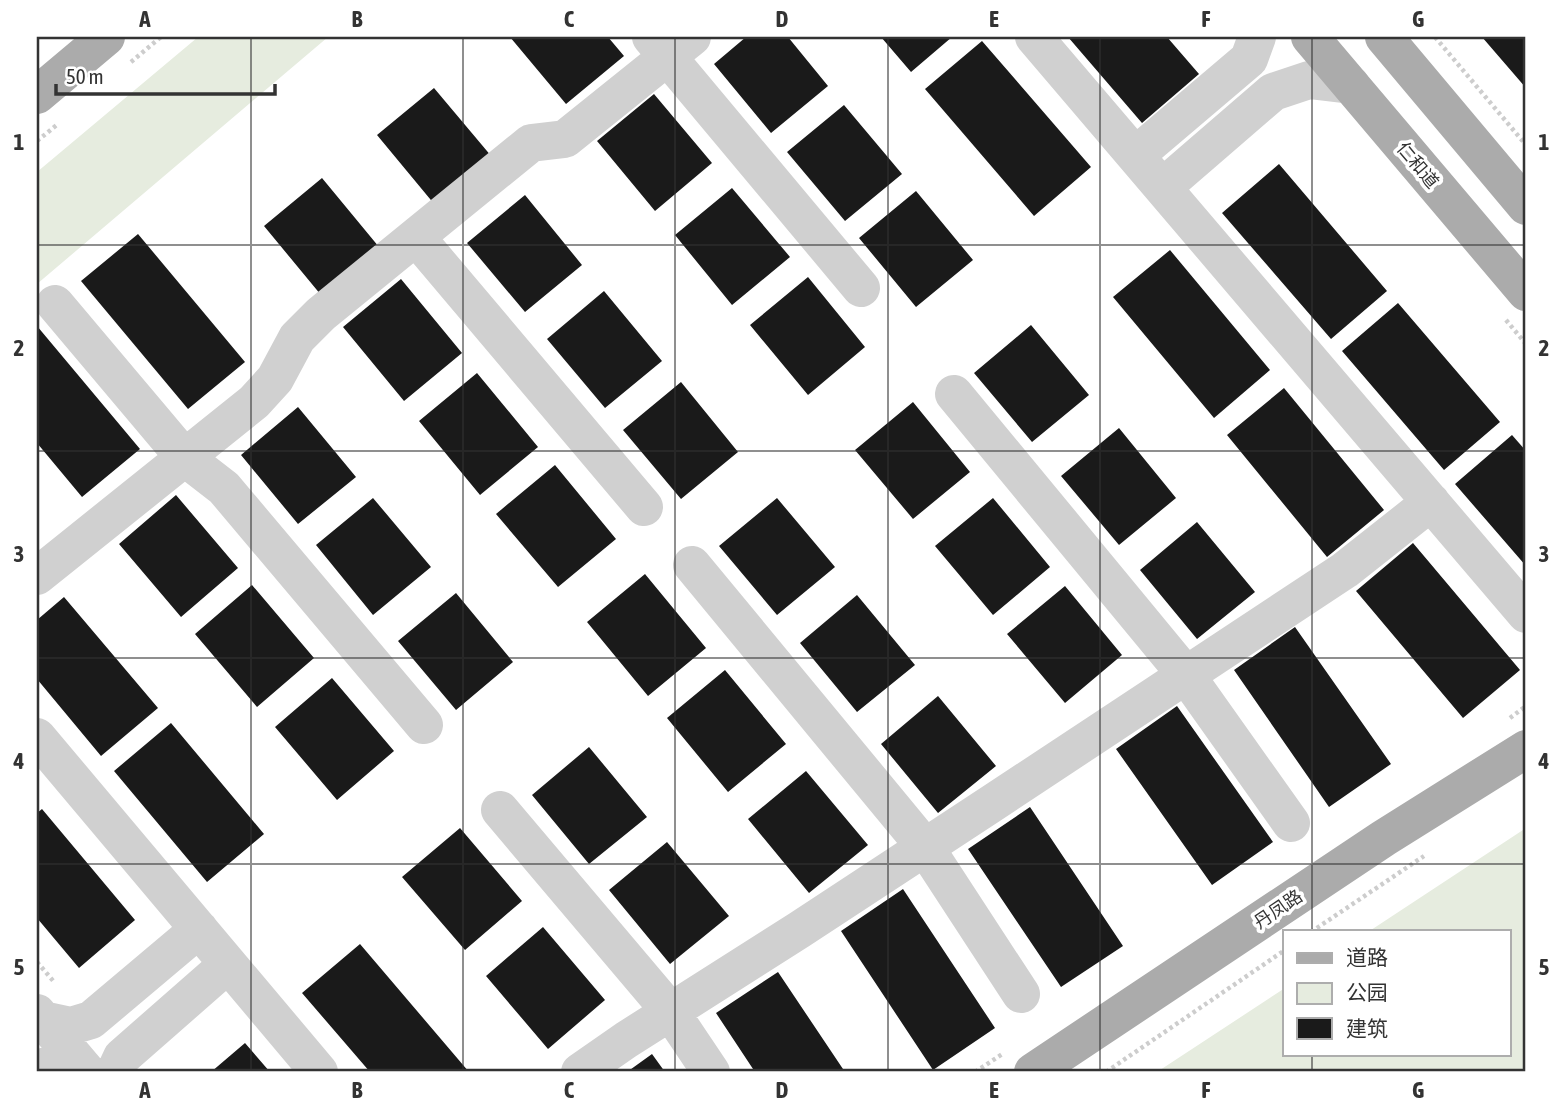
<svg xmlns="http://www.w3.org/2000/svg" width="1563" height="1109" viewBox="0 0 1563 1109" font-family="'Asap Condensed','Noto Sans SC',sans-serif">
	<rect width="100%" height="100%" fill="#fff"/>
	<path fill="#e6ecdf" d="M198,37h130l-291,247v-112z
		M1526,828v244h-369l128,-84v67h224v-123h-141z"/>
	<path fill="#1a1a1a" d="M510,37h98l16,19 -58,48z
		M746,37h42l40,49 -57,47 -57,-69z
		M881,37h71l-41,35z
		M1068,37h99l32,37 -57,49z
		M1482,37h44v51z
		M982,41l109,126 -57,49 -109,-127z
		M434,88l58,69 -57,48 -58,-70z
		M654,94l58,69 -57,48 -58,-70z
		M844,105l58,69 -57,47 -58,-69z
		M1279,164l108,127 -56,48 -109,-126z
		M322,178l57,69 -58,48 -57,-69z
		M732,188l58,69 -58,48 -57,-70z
		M916,191l57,69 -57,47 -57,-69z
		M525,195l57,70 -57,47 -58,-69z
		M138,234l107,128 -57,47 -107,-128z
		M1170,250l100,120 -56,48 -101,-121z
		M808,277l57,70 -57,48 -58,-70z
		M401,279l61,74 -58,48 -61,-74z
		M604,291l58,70 -57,47 -58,-69z
		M1398,303l102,119 -56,48 -102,-119z
		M1031,325l58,70 -57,47 -58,-69z
		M37,326l103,123 -58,48 -45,-54z
		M477,373l61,74 -58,48 -61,-74z
		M681,382l57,70 -57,47 -58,-69z
		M1284,388l100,122 -57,47 -100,-122z
		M913,402l57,70 -57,47 -58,-69z
		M298,407l58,70 -58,47 -57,-69z
		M1119,428l57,70 -57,47 -58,-69z
		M1512,435l14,16v115l-71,-82z
		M555,465l61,74 -58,48 -62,-73z
		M176,495l62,73 -57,49 -62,-73z
		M373,498l58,69 -58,48 -57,-70z
		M777,498l58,69 -58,48 -58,-69z
		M993,498l57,69 -57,48 -58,-69z
		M1197,522l58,70 -58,47 -57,-69z
		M1413,543l107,127 -57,48 -107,-127z
		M645,574l61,74 -58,48 -61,-74z
		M252,585l62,73 -57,49 -62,-73z
		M1065,586l57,69 -57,48 -58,-69z
		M456,593l57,69 -57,48 -58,-69z
		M857,595l58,70 -58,47 -57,-69z
		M64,597l94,111 -57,48 -64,-77v-59z
		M1295,627l96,137 -62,43 -95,-137z
		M725,670l61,74 -58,48 -61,-74z
		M332,678l62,73 -57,49 -62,-73z
		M938,696l58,70 -58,47 -57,-69z
		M1177,706l96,136 -61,43 -96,-136z
		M171,723l93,111 -57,48 -93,-111z
		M589,747l58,70 -58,47 -57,-69z
		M806,771l62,74 -59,48 -61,-74z
		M1030,807l93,139 -62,41 -93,-138z
		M42,809l93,111 -56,48 -42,-50v-105z
		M460,828l62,73 -57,49 -63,-73z
		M667,842l62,74 -59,48 -61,-74z
		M903,889l92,139 -62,42 -92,-139z
		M543,927l62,73 -57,49 -62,-73z
		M360,944l109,128h-99l-68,-79z
		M778,972l67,100h-90l-39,-59z
		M245,1043l25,29h-59z
		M652,1054l13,18h-38z"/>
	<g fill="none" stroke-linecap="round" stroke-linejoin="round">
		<path stroke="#cdcdcd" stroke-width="4.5" stroke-dasharray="3.5 3.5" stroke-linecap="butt" d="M1435,37l91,108
			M131,62l30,-25
			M37,141l21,-17
			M1506,320l20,24
			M1510,718l16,-12
			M1311,932l113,-76
			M37,962l18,21
			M975,1072l29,-19
			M1106,1072l179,-122"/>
		<path stroke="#d0d0d0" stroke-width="38" d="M651,37l210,251
			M1034,37l492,577
			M1136,155l113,-96 8,-22
			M1163,187l110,-95 36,-12 42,5
			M416,237l228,270
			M55,304l129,153 40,31 200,237
			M954,394l232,281 105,148
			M692,565l233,282 96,147
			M37,576l217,-174 21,-23 22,-41 24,-24 210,-171 34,-4 127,-102
			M37,737l282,335
			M500,810l170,201 41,61
			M37,1013l50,59
			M43,1020l28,6 20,-6 108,-91
			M41,1072l27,-23
			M115,1072l7,-15 106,-93
			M580,1072l46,-32 173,-110 195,-128 351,-232 86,-68"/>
		<path stroke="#ababab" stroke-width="38" d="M1310,37l216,255
			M1384,37l142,169
			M37,95l69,-58
			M1033,1072l351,-234 142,-89"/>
	</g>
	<path fill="none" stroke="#333" stroke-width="2" stroke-opacity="0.55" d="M251,37v1035M463,37v1035M675,37v1035M888,37v1035M1100,37v1035M1312,37v895M37,245h1489M37,451h1489M37,658h1489M37,864h1489M1312,1055v17"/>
	<g text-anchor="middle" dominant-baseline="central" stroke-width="7" stroke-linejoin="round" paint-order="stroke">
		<g font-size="18" fill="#333" stroke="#fff">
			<text transform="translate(1418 165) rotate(50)">仁和道</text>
			<text transform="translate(1278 909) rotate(-34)">丹凤路</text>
		</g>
	</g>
	<rect width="1563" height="1109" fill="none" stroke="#ffffff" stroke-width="77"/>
	<rect x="1283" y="930" width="228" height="126" fill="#ffffff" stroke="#adadad" stroke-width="2"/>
	<rect x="1297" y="953" width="35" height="10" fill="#ababab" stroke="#adadad" stroke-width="2"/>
	<text x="1346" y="965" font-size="21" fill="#333333">道路</text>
	<rect x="1297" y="983" width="35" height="21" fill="#e6ecdf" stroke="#adadad" stroke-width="2"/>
	<text x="1346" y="1000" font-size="21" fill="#333333">公园</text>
	<rect x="1297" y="1018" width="35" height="21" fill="#1a1a1a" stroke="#adadad" stroke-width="2"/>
	<text x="1346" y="1036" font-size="21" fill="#333333">建筑</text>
	<path d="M56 84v10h219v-10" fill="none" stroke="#333333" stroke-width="3.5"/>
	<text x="66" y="84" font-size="21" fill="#333333" stroke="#ffffff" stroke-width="5" paint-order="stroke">50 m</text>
	<rect x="38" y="38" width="1486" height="1032" fill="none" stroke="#333" stroke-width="2.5"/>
	<g font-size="23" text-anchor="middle" font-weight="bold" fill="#333">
		<text x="145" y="27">A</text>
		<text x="357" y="27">B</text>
		<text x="569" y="27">C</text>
		<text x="782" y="27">D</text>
		<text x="994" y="27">E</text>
		<text x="1206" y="27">F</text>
		<text x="1418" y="27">G</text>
		<text x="19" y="150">1</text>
		<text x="1544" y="150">1</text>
		<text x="19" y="356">2</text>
		<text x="1544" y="356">2</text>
		<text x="19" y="562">3</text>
		<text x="1544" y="562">3</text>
		<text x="19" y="769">4</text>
		<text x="1544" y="769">4</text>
		<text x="19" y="975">5</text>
		<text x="1544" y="975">5</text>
		<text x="145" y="1098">A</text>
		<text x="357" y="1098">B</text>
		<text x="569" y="1098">C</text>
		<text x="782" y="1098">D</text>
		<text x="994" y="1098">E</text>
		<text x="1206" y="1098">F</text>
		<text x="1418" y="1098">G</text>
	</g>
</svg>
